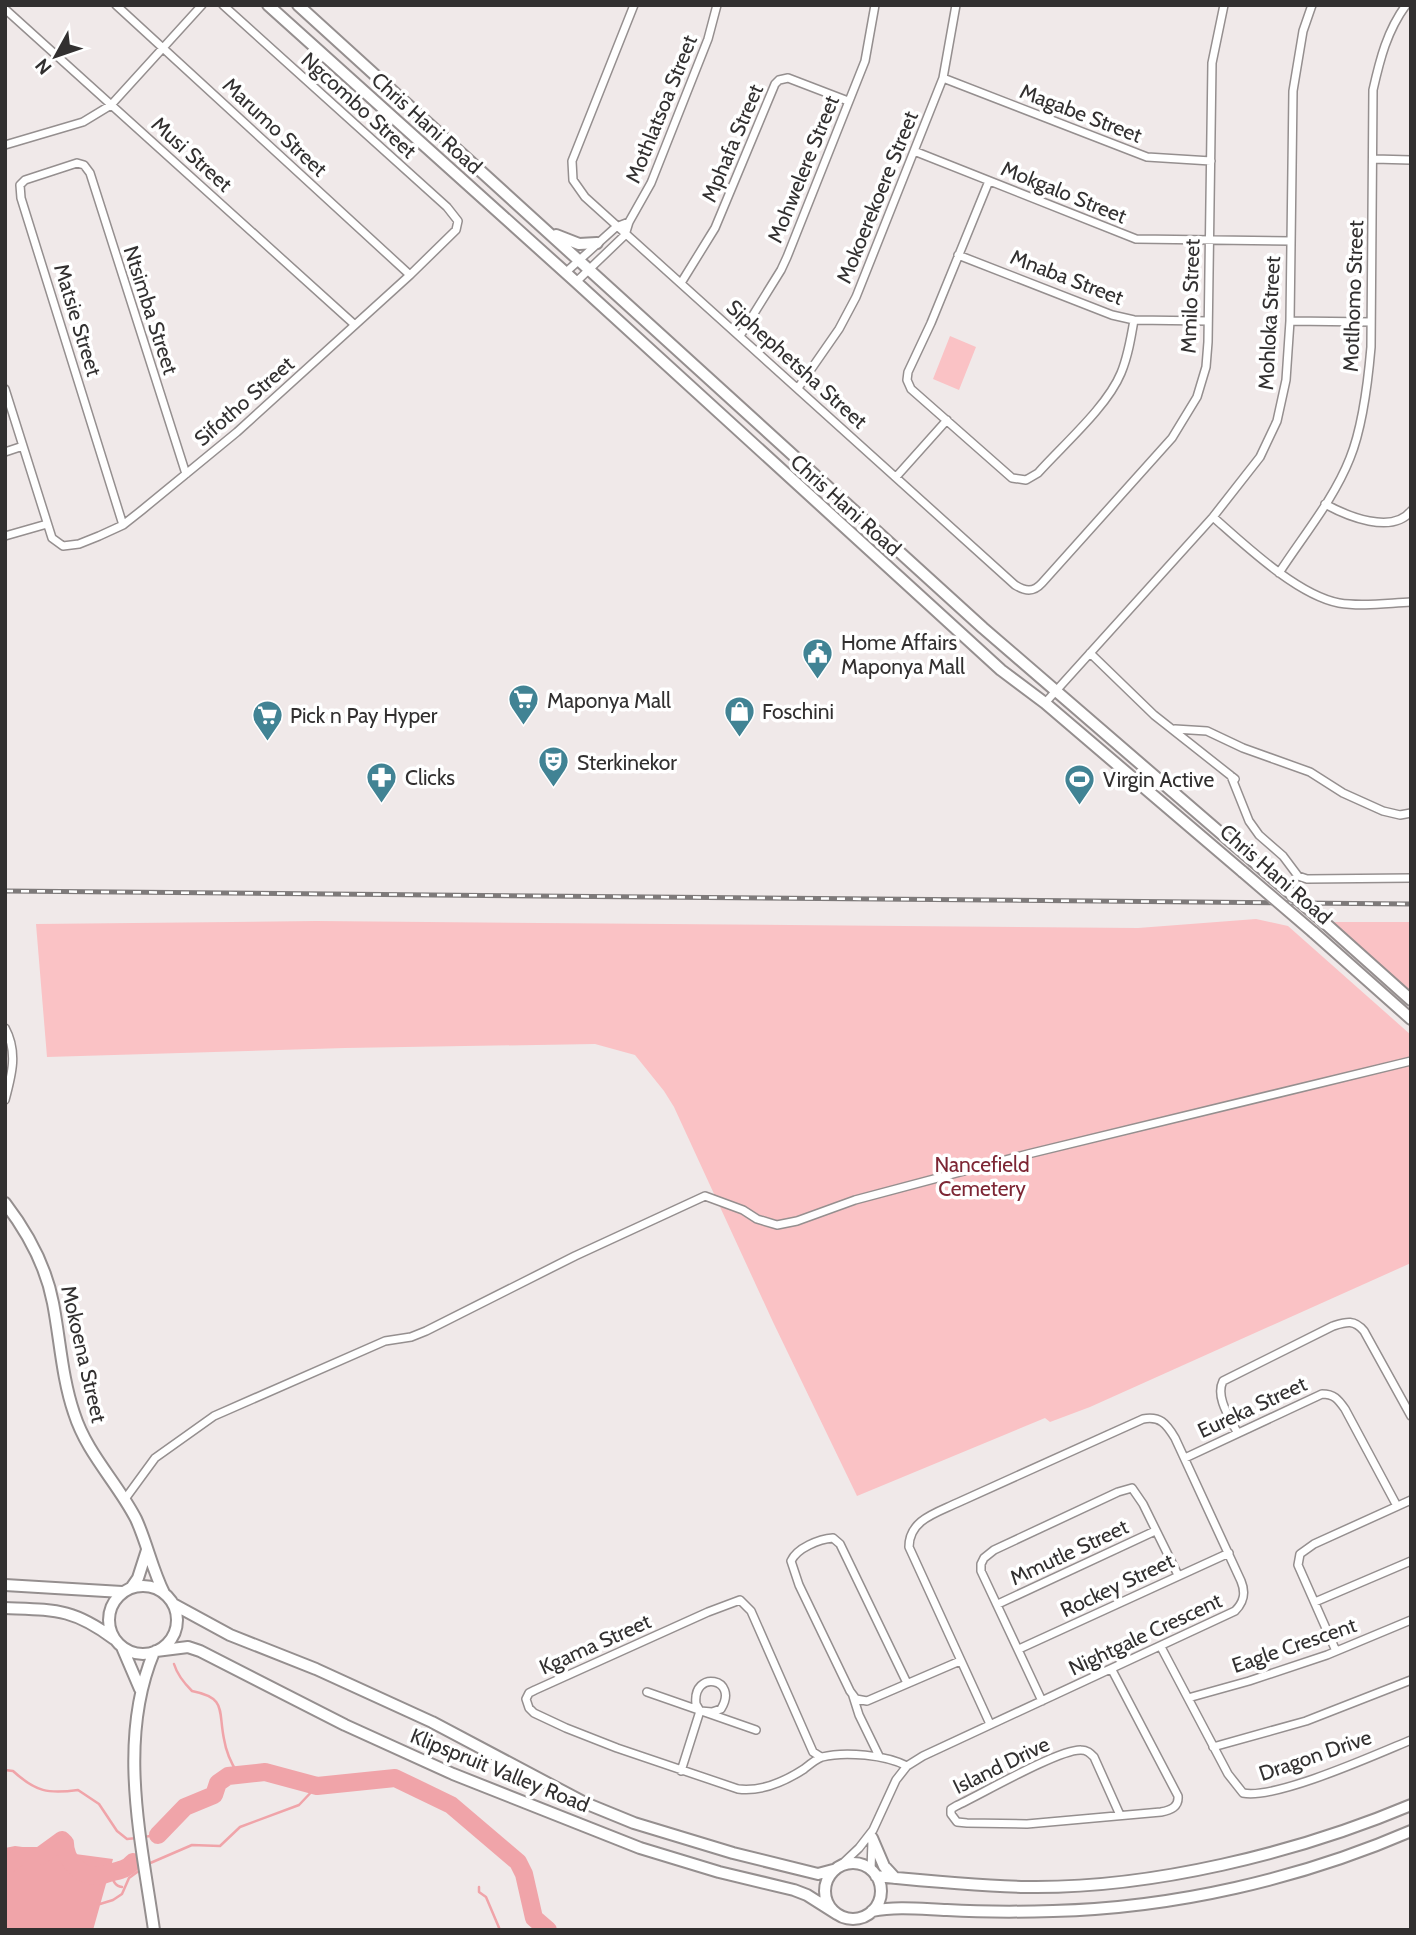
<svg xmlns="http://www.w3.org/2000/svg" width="1416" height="1935" viewBox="0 0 1416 1935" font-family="Cabin,sans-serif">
	<rect width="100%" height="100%" fill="#f0e9e9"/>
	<path fill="#fac2c5" d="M950,336l26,11 -17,43 -26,-11z
		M1256,919l32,7 123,109v228l-321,144 -40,15 -5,-4 -188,78 -84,-174 -99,-215 -10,-16 -29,-36 -40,-11 -250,4 -298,9 -11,-133 280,-3 822,7z
		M1333,922h78v70z"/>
	<path fill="#f0a4a9" d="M15,1846l98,13 -20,71h-88v-82z"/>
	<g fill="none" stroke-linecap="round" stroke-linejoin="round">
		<path stroke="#f0a4a9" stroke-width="2.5" d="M174,1664c3,10 10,19 18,27 35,7 26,19 32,48 2,13 7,24 14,35
			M5,1770l8,1c23,21 35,23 65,19l21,14 18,27 10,8 10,-1
			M185,1807l13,-12 18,-8
			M143,1837l15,-2
			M148,1864l44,-19 28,1 20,-19 59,-22 18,-19
			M112,1872c0,8 2,14 10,15
			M479,1887v5l7,5 14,33
			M100,1904l13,-4 9,-6 7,-16 11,-8"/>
		<path stroke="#f0a4a9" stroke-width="18" d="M158,1835l27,-28 29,-12 4,-12 10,-7 37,-4 52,14 78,-8 56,27 67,57 6,12 10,44 14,12
			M5,1867l15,-11h20l22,-16 3,3c0,16 14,33 32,33 5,0 11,-3 16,-4 8,-2 14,-3 20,-10"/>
		<defs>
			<path id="street" d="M116,5l294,270
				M634,5l-62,156 1,19 12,17 430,388c10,6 18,8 27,-2l130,-145 25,-41 9,-30 2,-25 4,-279 12,-58
				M5,9l350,316
				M943,78l204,79 64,4
				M5,145l78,-23 28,-17 91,-100
				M914,151l222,88 155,2
				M1374,159l37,1
				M989,181l-58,142 -23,49 -1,8 4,9 101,89 14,2 12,-7c25,-28 69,-66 83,-100 7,-17 10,-35 13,-53
				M958,255l154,60 22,5 74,1
				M565,273l51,-46 13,-5
				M576,282l49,-47 4,-13 22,-39 57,-144 9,-34
				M681,283l34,-55 60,-144 4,-4 9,-2 60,23
				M1290,321l81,1
				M740,336l41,-66 6,-13 78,-196 10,-56
				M798,388l41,-59 17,-32 87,-219 13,-73
				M5,389l47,149 11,8 16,-2 20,-8 24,-11 19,-15 95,-78 173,-157 46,-45 2,-9 -11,-14 -224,-202
				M5,452l18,-6
				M896,477l51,-57
				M1325,504c22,12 67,31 86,7
				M1213,517c32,28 84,78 126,86 23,4 49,0 72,-1
				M123,525l-102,-327 -1,-13 5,-5 52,-17 7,2 6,8 96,301
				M5,536l42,-12
				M1279,573c24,-37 55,-74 71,-115 13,-32 18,-76 21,-111l2,-257c7,-31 14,-59 33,-85
				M1090,653l64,62 81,64
				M1045,703l168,-186 47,-60 17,-36 9,-41 4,-59 3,-230 10,-60 9,-26
				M1175,729l32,2 36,17 67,24 33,21 40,18 17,4 11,-2
				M1231,776l18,45 10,14 24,21 15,20 9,3 104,-1
				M5,1028c13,24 7,46 0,72
				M1237,1432c-7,-14 -22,-35 -14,-51l110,-55c13,-4 21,-7 31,5l47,85
				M1185,1458l137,-64c12,0 16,5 23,15l52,97
				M125,1499l30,-41 59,-42 171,-75 26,-4 15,-6 149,-75 130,-60 38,14 14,9 20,6 20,-4 58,-21 173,-46 383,-93
				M1315,1602l96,-41
				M998,1604l157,-73
				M1161,1647l67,127 15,19c32,7 134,-39 168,-53
				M1019,1649l210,-96
				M1336,1651l-38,-86 2,-11 14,-10 97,-44
				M1112,1670l66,126c1,11 -7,14 -17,16l-134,12 -60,-1 -10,-1 -6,-8v-5l5,-3c24,-11 103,-57 125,-56 6,0 9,3 13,7l26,58
				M907,1683l-67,-139 -7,-6c-14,1 -36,10 -42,23l8,24 51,106 6,8 11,2 93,-40
				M647,1692l109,38
				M853,1696l6,19 20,41
				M1188,1698l61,-17 78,-26 84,-35
				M1042,1701l-61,-130v-7l3,-6 10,-8 124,-58 14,-4 11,16 35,71
				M1213,1747l93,-26 105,-41
				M821,1757l-8,-5 -62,-141 -11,-11 -32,12 -173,78 -6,3 -3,6 3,9 5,5 32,15 51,20 121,41c24,3 46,-7 66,-20 5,-4 12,-10 18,-12 23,-6 64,-2 85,9
				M681,1771l19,-60 -4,-7c-4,-35 44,-26 25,5l-9,3 -12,-1
				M840,1866l19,-18 14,-18 23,-50 11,-14 16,-10 312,-145c9,-9 11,-18 6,-30l-66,-143c-9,-15 -15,-22 -32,-19l-186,84c-21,10 -48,17 -48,44l81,177
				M871,1870l1,-29"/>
			<path id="secondary" d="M268,5l308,277 425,388 44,33 198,169
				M298,5l685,623 270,233
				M556,235l23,9 18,-1
				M1326,924l85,76
				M1313,932l98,87
				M5,1203c23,30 41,63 48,100 7,36 9,75 21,110 13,41 43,69 62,106 11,24 16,50 28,74
				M5,1585l117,7
				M109 1620a34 34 0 1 1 68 0a34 34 0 1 1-68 0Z
				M131,1588l7,-10 9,-28
				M173,1604l57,31 86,34 116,53 153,81 49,20 99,30 85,21 15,-4
				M5,1608c49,2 68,0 109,31
				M122,1647l18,42
				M156,1651l32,-4 12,4 145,74 108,49 187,74 79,24 75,18 13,5 30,19
				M154,1652c-37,88 -13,187 0,278
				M872,1838l12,28 11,12
				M825 1891a28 28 0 1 1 56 0a28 28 0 1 1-56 0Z
				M876,1876c50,5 100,10 150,11 124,2 271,-34 385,-82
				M872,1911c25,-5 49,-2 75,-1 35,2 71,2 106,1 121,-3 247,-32 358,-80"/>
		</defs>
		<use href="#street" stroke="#958f8f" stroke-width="10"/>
		<use href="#secondary" stroke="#958f8f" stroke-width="14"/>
		<use href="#street" stroke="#fff" stroke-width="7"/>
		<use href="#secondary" stroke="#fff" stroke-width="10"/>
		<defs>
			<path id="rail" d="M5,891l1406,13"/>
		</defs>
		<use href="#rail" stroke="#7e7a7a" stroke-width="5"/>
		<use href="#rail" stroke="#fff" stroke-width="2.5" stroke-dasharray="8" stroke-linecap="butt"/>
		<defs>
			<path id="secondary-bridge" d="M1253,861l73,63
				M1243,872l70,60"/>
		</defs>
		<use href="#secondary-bridge" stroke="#958f8f" stroke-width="14" stroke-linecap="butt"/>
		<use href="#secondary-bridge" stroke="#fff" stroke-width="10"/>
	</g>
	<defs>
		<symbol id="civic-pin" viewBox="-11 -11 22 30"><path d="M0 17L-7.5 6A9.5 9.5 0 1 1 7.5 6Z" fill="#418394" stroke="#fff"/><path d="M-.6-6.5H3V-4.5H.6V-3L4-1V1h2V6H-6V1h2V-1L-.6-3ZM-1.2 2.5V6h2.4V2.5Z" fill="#fff"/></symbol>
		<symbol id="supermarket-pin" viewBox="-11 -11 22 30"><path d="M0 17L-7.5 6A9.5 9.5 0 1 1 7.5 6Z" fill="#418394" stroke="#fff"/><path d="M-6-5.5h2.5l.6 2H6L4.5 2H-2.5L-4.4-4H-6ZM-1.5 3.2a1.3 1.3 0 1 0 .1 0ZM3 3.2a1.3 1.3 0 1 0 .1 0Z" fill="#fff"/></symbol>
		<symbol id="shop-pin" viewBox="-11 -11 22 30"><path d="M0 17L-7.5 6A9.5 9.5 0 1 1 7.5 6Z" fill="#418394" stroke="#fff"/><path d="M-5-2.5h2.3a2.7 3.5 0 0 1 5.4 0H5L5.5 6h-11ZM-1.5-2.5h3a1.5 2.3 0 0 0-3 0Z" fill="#fff"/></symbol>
		<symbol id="theatre-pin" viewBox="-11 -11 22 30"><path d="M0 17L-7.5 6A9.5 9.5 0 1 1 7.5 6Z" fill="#418394" stroke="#fff"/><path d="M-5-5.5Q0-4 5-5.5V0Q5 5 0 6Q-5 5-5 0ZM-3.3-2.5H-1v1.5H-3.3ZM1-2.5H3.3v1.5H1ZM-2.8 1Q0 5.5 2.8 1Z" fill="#fff"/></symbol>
		<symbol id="pharmacy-pin" viewBox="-11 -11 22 30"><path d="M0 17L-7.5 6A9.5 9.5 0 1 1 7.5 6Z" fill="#418394" stroke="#fff"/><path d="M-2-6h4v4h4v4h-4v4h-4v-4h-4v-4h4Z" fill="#fff"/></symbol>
		<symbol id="stadium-pin" viewBox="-11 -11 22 30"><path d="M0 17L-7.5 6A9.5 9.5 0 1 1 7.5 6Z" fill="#418394" stroke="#fff"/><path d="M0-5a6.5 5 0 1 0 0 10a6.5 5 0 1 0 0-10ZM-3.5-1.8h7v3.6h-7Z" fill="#fff"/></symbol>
	</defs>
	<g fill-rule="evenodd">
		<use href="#civic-pin" x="800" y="636" width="35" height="47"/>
		<use href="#supermarket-pin" x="506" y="682" width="35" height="47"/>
		<use href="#shop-pin" x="722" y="694" width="35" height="47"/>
		<use href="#supermarket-pin" x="250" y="698" width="35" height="47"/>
		<use href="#theatre-pin" x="536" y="744" width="35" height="47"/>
		<use href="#pharmacy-pin" x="364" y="760" width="35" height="47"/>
		<use href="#stadium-pin" x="1062" y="762" width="35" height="47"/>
	</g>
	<g text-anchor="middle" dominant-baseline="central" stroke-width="7" stroke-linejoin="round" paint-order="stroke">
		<g font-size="21" fill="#323030" stroke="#fff">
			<text transform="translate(359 105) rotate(42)">Ngcombo Street</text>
			<text transform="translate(661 109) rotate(-68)">Mothlatsoa Street</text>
			<text transform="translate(1081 113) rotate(21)">Magabe Street</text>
			<text transform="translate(427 123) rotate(42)">Chris Hani Road</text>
			<text transform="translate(275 127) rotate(43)">Marumo Street</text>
			<text transform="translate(732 143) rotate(-67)">Mphafa Street</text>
			<text transform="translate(192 154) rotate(42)">Musi Street</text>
			<text transform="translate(803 169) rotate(-68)">Mohwelere Street</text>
			<text transform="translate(1064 192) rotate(22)">Mokgalo Street</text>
			<text transform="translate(877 197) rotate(-68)">Mokoerekoere Street</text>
			<text transform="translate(1067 277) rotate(21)">Mnaba Street</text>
			<text transform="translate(1190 296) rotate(-88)">Mmilo Street</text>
			<text transform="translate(1353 296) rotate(-88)">Motlhomo Street</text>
			<text transform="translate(151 310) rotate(72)">Ntsimba Street</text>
			<text transform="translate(78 320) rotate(73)">Matsie Street</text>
			<text transform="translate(1269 323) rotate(-87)">Mohloka Street</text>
			<text transform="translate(797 364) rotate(42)">Siphephetsha Street</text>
			<text transform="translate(244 401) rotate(-41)">Sifotho Street</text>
			<text transform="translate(846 505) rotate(42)">Chris Hani Road</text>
			<text transform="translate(1276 874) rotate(41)">Chris Hani Road</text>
			<text transform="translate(84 1354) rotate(77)">Mokoena Street</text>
			<text transform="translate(1252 1407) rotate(-25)">Eureka Street</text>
			<text transform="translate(1069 1552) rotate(-25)">Mmutle Street</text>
			<text transform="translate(1117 1585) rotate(-25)">Rockey Street</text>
			<text transform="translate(1145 1634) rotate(-25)">Nightgale Crescent</text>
			<text transform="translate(595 1644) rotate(-24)">Kgama Street</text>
			<text transform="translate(1294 1645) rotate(-19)">Eagle Crescent</text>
			<text transform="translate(1315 1755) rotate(-19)">Dragon Drive</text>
			<text transform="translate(1001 1765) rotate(-26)">Island Drive</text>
			<text transform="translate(500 1770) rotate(22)">Klipspruit Valley Road</text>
		</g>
		<g font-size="21" fill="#323030" stroke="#fff" text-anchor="start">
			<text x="841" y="642">Home Affairs<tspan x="841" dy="24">Maponya Mall</tspan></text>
			<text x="547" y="700">Maponya Mall</text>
			<text x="762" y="711">Foschini</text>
			<text x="290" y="715">Pick n Pay Hyper</text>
			<text x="577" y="762">Sterkinekor</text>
			<text x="405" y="777">Clicks</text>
			<text x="1103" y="779">Virgin Active</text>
		</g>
		<g font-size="21" fill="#7d2634" stroke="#fff">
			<text x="982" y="1164">Nancefield<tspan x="982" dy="24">Cemetery</tspan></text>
		</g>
	</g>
	<rect width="1416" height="1935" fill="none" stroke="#323030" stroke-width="14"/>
	<g transform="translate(56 56) rotate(230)" stroke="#ffffff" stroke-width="5" paint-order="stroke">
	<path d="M0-5L12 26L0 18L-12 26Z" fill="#323030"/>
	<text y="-10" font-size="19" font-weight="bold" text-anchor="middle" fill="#323030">N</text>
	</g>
</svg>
